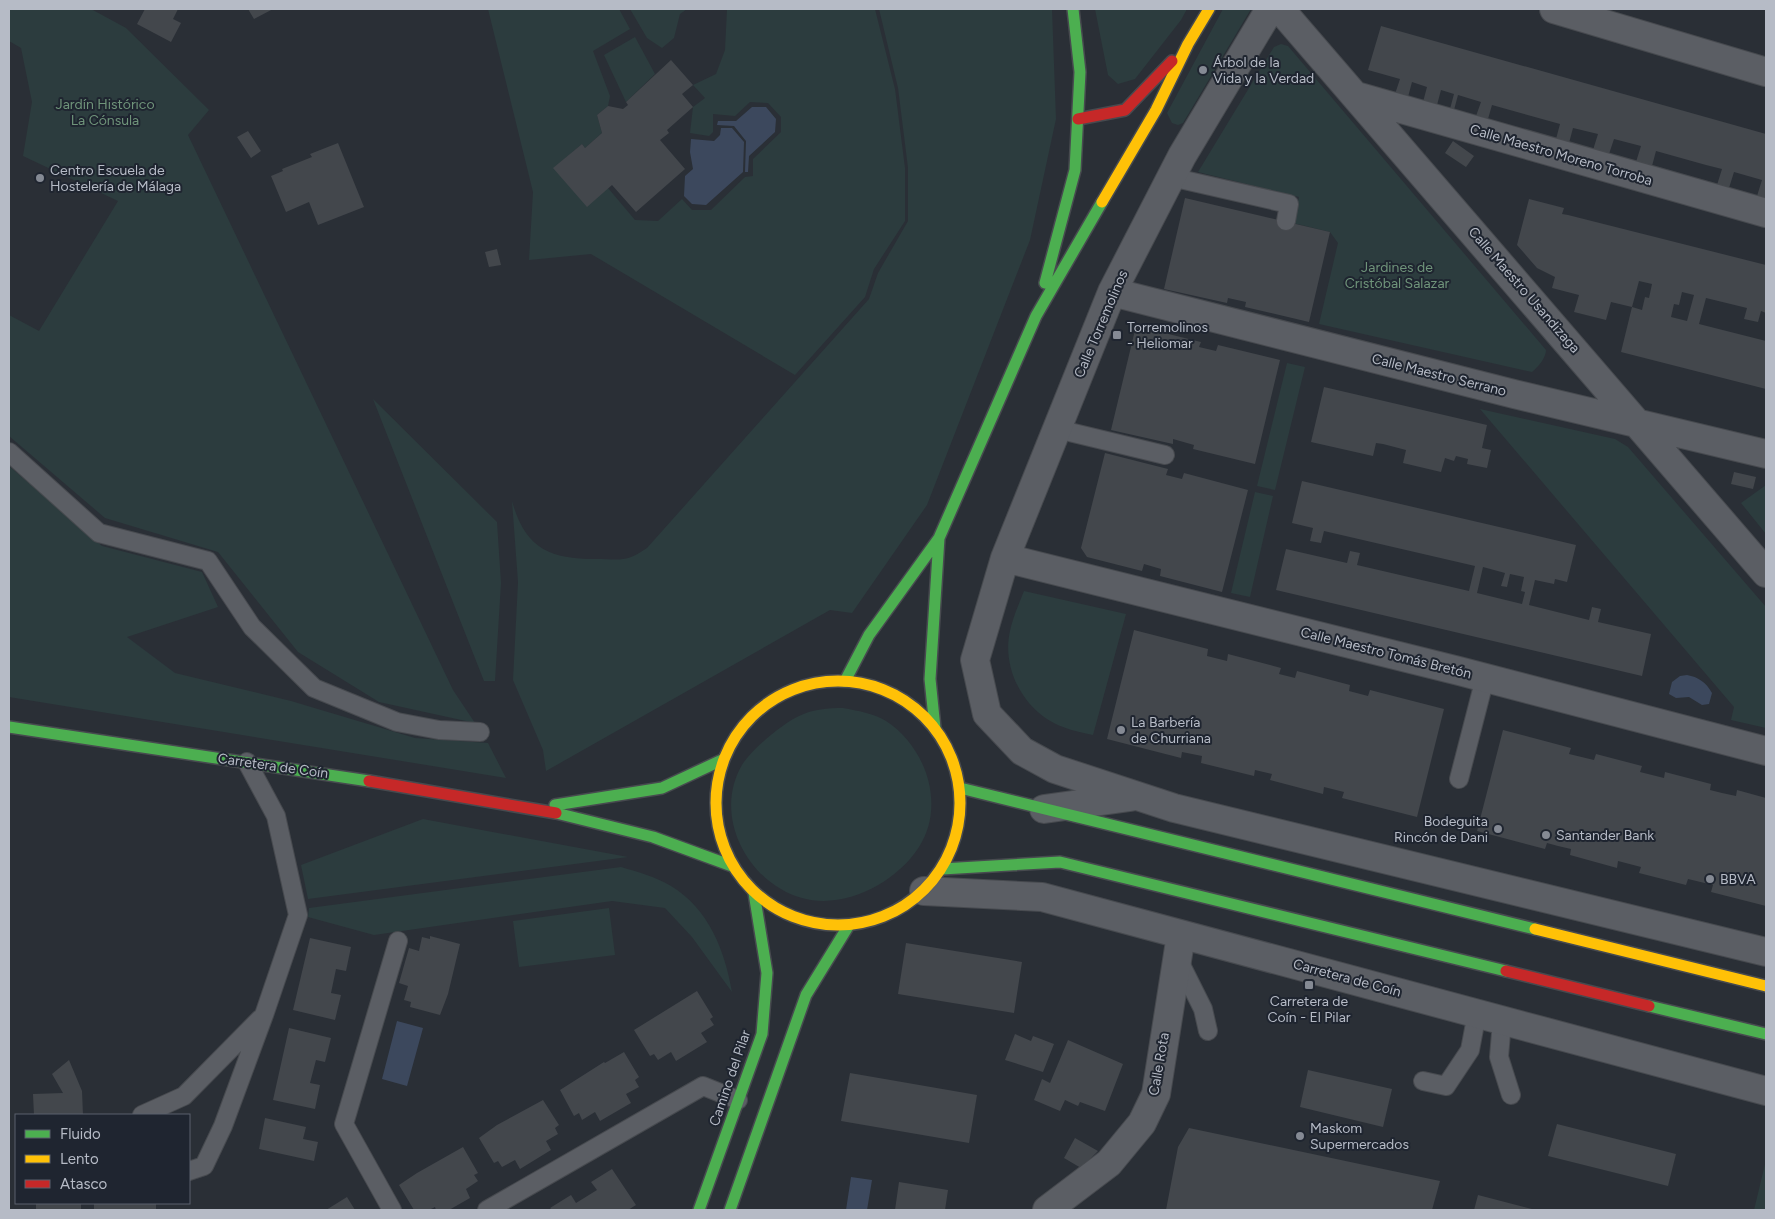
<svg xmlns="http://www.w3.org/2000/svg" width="1775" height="1219" viewBox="0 0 1775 1219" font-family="Figtree,sans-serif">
	<rect width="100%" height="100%" fill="#2a2f36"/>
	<path fill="#2c3c3e" d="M9,9h82l35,19 83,82 -21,25 265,555 22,33 -96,-21 -81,-50 -80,-100 -113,-34 -96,-82v-121l30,16 79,-130 -95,-45 9,-54 -11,-54 -12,-7z
		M488,9h131l11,20 -37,22 17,45 -2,10 -11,9 5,18 -17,15 -3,-4 -28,24 54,20 27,32 23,1 24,-22 10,11h19l34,-33 8,-1v-17l28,-27v-15l-13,-14 -18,-1 -15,14 -22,-2v18l-4,4 -19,-3 3,-26 12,-9 -12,-13 23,-11 9,-24 2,-41h148l20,80 10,79v53l-31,48 -9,28 -70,78 -204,-121 -62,6 4,-68z
		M630,9h57l-7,5 -6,24 -12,10 -15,-10z
		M879,9h173l4,110 -26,121 -103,265 -75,108 -22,-3 -284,161 -3,-21 -30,-70 5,-98 -6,-81c13,47 37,58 83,58 26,0 30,4 52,-11l222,-249 9,-26 30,-52v-53l-10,-80z
		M1095,9h92l-6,11 -46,59 -17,5 -10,-9z
		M1223,9h28l-68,114 -5,2 -6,-2 -5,-10z
		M635,37l20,37 -29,28 -22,-47z
		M1281,44l7,2 258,304c0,8 -8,17 -14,22l-213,-48 19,-81 -8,-11 -37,-9 6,-26 -101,-25 71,-117 5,-8z
		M1287,363l18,4 -30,123 -18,-4z
		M373,399l124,123 4,61 -6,98h-11z
		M1480,409l135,30 13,8 138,160v121l-35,-8 3,-13z
		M9,466l93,80 100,26 16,35 -91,30 48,36 116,28 124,37 73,5 18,35 -497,-81z
		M1766,485v49l-25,-31z
		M1255,492l18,4 -23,101 -19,-4z
		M1024,591l102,23 -33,121c-9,-2 -20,-4 -30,-8 -37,-13 -62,-57 -53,-96 3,-14 9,-27 14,-40z
		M843,708c15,3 30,5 43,13 40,26 60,84 33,126 -23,36 -75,63 -117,51 -54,-15 -90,-82 -60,-133 10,-16 40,-41 57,-49 14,-7 29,-8 44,-8z
		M423,819l205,38 -320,42 -7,-34z
		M621,867c17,5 35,10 50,19 38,23 54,65 61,106l-40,-55 -27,-29 -53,-7 -238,34 -66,-18 1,-9z
		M609,908l6,47 -96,12 -6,-46z
		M1766,1160v50h-12z"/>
	<path fill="#3c485d" d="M752,107h14l10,12 -1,13 -26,24 -1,16h-3l1,-31 -12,-15 -17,-1 1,-4h18z
		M721,128h11l12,14 -1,30 -37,33 -14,-1 -8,-8 1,-20 8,-7 -3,-17 1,-13 23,2 6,-6z
		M1687,675c11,2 19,7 25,18l-3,11 -7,1 -13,-8 -13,1 -7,-4 3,-12 8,-6z
		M397,1021l26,7 -16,58 -25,-7z
		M851,1177l21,3 -5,30h-21z"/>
	<path fill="#43474c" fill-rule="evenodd" d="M145,9h33l-5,10 8,4 -10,19 -34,-18z
		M248,9h25l-19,10z
		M1381,26l385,108v65l-9,-3 5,-16 -28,-8 -5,16 -12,-3 5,-16 -16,-4 -50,-14 -4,15 -16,-4 5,-16 -27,-7 -5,15 -16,-4 5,-16 -25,-6 -4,15 -13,-4 4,-15 -68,-19 -4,14 -12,-3 5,-14 -23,-7 -4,15 -4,-1 4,-15 -13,-4 -4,15 -14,-3 4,-15 -15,-5 -4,15 -13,-3 5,-15 -32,-9z
		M671,60l22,25 -11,9 11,13 -26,23 2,3 -9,7 25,29 -49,43 -24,-27 -25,22 -34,-39 29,-24 3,4 17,-15 -5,-18 11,-9 15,3 5,-4 -2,-3z
		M248,131l13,20 -10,7 -14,-21z
		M1453,141l21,15 -8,11 -21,-14z
		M338,143l26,64 -46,18 -9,-23 -23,10 -15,-36 12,-5 -1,-2 30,-12 -2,-3z
		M1185,198l145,34 -21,90 -64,-15 1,-5 -18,-4 -1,5 -63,-14z
		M1529,199l35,9 -2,6 6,1 198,50v48l-5,-2 -3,11 -14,-3 3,-11 -41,-10 -7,26 67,17v48l-145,-37 11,-45 10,3 3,-13 4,1 3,-14 -13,-3 -7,26 -21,-5 -5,18 -32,-8 5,-17 -27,-7 3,-11 -18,-9 -20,-23zM1682,292l12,3 -7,26 -16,-4 3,-13 5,1z
		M497,249l4,16 -12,2 -4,-15z
		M1136,326l65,16 -2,5 17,4 2,-6 62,15 -25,104 -62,-15 1,-4 -21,-6v5l-62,-14z
		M1324,387l163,38 -5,23 9,2 -4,18 -20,-4 1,-5 -12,-3 -2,5 -9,-3 -4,14 -38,-9 3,-13 -23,-6 -7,-1 -3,13 -62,-14z
		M1105,453l63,16 -2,6 16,4 2,-6 64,17 -26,102 -62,-16 1,-7 -17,-5 -2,7 -55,-14 -6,-9z
		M1734,472l22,5 -3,12 -22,-5z
		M1302,481l274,64 -9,37 -12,-3 -1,5 -19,-4 -6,25 60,15 3,-13 9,2 -3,13 53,12 -9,42 -366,-86 10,-41 61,14 3,-12 10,2 -3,12 112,26 6,-25 -151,-35 -3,12 -11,-2 3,-13 -21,-5zM1483,567l22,6 -4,13 6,1 3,-13 14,3 -3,14 4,1 -3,12 -45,-11z
		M1134,630l74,19 -1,7 20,5 1,-7 53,14 -2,6 16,4 2,-7 53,14 -1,6 19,5 2,-6 74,19 -27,108 -75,-19 2,-6 -20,-5 -1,7 -53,-14 2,-6 -17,-4 -1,6 -53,-13 1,-7 -20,-4 -1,6 -74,-19z
		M1503,730l68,18 -2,6 25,6 2,-6 46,12 -2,6 24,6 1,-6 46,12 -1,6 12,3 14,3 1,-6 29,8v108l-55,-14 2,-7 -25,-6 -2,6 -47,-12 2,-6 -23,-6 -1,7 -47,-13 1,-6 -13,-3 -11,-3 -2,6 -68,-18z
		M430,936l30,8 -12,50 -8,21 -30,-8 1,-5 -7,-2 4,-14 -9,-3 10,-35 10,3 3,-14 8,2z
		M310,938l41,9 -5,24 -10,-2 -5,24 10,2 -6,25 -42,-10z
		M906,943l116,19 -8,51 -116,-19z
		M697,991l16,26 -3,2 4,6 -13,8 6,9 -31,19 -5,-9 -13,8 -4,-6 -4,2 -16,-26z
		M289,1028l42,10 -6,24 -9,-2 -6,23 10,2 -5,24 -42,-9z
		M1015,1034l16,7 2,-5 21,8 -11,28 -38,-12z
		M1068,1040l55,24 -18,47 -25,-9 -2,4 -13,-6 -5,11 -26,-11 8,-21 8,4z
		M624,1052l15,25 -4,3 4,7 -13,7 5,9 -31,18 -5,-9 -13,8 -3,-7 -5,3 -14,-26 44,-28 1,1z
		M69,1060l13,31 1,24h-49l-1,-21 30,-1 -11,-19z
		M1308,1070l84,19 -9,38 -83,-20z
		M850,1073l127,22 -8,48 -128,-22z
		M543,1100l16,25 -4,3 3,6 -12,7 5,9 -31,19 -5,-9 -13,7 -4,-6 -4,2 -15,-25 18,-13z
		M265,1118l41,9 -3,12 15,3 -4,19 -55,-12z
		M1557,1124l119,30 -8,32 -120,-30z
		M1189,1128l251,53 -8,29h-266l12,-63z
		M1075,1138l23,13 -17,17 -17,-10z
		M463,1147l15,26 -4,2 4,6 -12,8 4,9 -21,12h-13l-1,-3 -6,3h-15l-15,-25 18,-12z
		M612,1169l24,36 -8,5h-76l-2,-2 21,-13 5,8 21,-13 -6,-8z
		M899,1182l49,8 -3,20h-50z
		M1478,1195l58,15h-62z
		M347,1197l8,13h-29z
		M36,1203h45v7h-45z
		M94,1203h62v7h-62z"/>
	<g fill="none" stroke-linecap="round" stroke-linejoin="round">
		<defs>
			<path id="lane" d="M1171,177l118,27 -3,17
				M1057,429l108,26
				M9,452l90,81 109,28 44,66 62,61 83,34 42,8 41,2
				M1459,779l26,-101
				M1179,961l24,48 5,22
				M1502,1021l-3,36 12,38
				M1423,1081l23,5 24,-36 7,-37
				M142,1115l42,-19 76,-77
				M189,1171l15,-5 19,-40 41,-111 34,-100 -22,-99 -29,-54
				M392,1210l-48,-86 54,-183
				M487,1210l216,-124 35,14"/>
			<path id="street" d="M1270,9l-88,147 -70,136 -107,266 -30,102 12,54 35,37 33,18 119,39 592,144
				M1280,9l486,564
				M1554,9l212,63
				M1356,96l410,117
				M1112,292l402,102 252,60
				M1005,558l454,113 307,80
				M1044,809l86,-12
				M924,891l118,6 724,194
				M1047,1210l62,-47 33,-40 14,-29 25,-159"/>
			<path id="fast" d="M1045,283l30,-113 5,-98 -7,-63
				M845,681l24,-46 70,-97 97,-222 66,-114
				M9,727l360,54
				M935,728l-5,-49 9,-141
				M960,788l575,141
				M555,805l107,-17 60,-28
				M556,813l97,24 79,29
				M942,869l118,-7 446,109
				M1649,1006l117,28
				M699,1210l63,-176 5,-61 -13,-80
				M730,1210l76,-215 43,-70"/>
			<path id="slow" d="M1102,202l54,-92 32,-66 21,-35
				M716 803a122 122 0 1 1 244 0a122 122 0 1 1-244 0Z
				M1535,929l231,57"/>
			<path id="jam" d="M1078,119l47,-9 47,-49
				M369,781l187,32
				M1506,971l143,35"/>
		</defs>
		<use href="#lane" stroke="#474a4f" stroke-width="20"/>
		<use href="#street" stroke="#474a4f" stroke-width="30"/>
		<use href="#fast" stroke="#474a4f" stroke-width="14"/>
		<use href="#slow" stroke="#474a4f" stroke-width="14"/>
		<use href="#jam" stroke="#474a4f" stroke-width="14"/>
		<use href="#lane" stroke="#5b5e64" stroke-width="18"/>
		<use href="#street" stroke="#5b5e64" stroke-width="28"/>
		<use href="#fast" stroke="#4caf50" stroke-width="11"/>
		<use href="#slow" stroke="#ffc107" stroke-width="11"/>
		<use href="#jam" stroke="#c62828" stroke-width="11"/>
	</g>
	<g fill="#858a94" stroke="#1f2530" stroke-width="2">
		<circle cx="1203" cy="70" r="5"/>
		<circle cx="40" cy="178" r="5"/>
		<rect x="1112" y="330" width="10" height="10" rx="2.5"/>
		<circle cx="1121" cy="730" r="5"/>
		<circle cx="1498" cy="829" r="5"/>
		<circle cx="1546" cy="835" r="5"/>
		<circle cx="1710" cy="879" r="5"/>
		<rect x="1304" y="980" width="10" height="10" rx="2.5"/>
		<circle cx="1300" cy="1136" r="5"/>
	</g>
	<g text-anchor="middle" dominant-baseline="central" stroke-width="4" stroke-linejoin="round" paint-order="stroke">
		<g font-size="14" fill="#b6bbc6" stroke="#1f2530" text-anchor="start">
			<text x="1213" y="62">Árbol de la<tspan x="1213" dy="16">Vida y la Verdad</tspan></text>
			<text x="50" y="170">Centro Escuela de<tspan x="50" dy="16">Hostelería de Málaga</tspan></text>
			<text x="1127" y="327">Torremolinos<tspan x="1127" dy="16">- Heliomar</tspan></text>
			<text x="1131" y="722">La Barbería<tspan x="1131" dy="16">de Churriana</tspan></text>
			<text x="1488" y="821" text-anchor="end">Bodeguita<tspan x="1488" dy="16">Rincón de Dani</tspan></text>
			<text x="1556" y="835">Santander Bank</text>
			<text x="1720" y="879">BBVA</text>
			<text x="1309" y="1001" text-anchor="middle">Carretera de<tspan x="1309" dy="16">Coín - El Pilar</tspan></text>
			<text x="1310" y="1128">Maskom<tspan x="1310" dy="16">Supermercados</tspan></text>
		</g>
		<g font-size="14" fill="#6f947a" stroke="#1f2530">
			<text x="105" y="104">Jardín Histórico<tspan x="105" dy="16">La Cónsula</tspan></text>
			<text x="1397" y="267">Jardines de<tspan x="1397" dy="16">Cristóbal Salazar</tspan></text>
		</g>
		<g font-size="14" fill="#b6bbc6" stroke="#1f2530">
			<text transform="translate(1561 155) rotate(16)">Calle Maestro Moreno Torroba</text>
			<text transform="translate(1524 290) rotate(49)">Calle Maestro Usandizaga</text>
			<text transform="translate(1101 324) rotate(-67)">Calle Torremolinos</text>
			<text transform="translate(1439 375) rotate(14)">Calle Maestro Serrano</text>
			<text transform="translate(1386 653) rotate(14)">Calle Maestro Tomás Bretón</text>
			<text transform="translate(273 766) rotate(8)">Carretera de Coín</text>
			<text transform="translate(1347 978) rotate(15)">Carretera de Coín</text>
			<text transform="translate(1159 1064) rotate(-80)">Calle Rota</text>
			<text transform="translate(730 1078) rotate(-71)">Camino del Pilar</text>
		</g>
	</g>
	<rect width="1775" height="1219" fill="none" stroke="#b6bbc6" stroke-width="20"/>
	<rect x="15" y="1114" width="175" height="90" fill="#1f2530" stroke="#5b616c"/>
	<rect x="25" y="1130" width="25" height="8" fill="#4caf50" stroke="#5b616c"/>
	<text x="60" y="1139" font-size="15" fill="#b6bbc6">Fluido</text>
	<rect x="25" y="1155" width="25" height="8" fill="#ffc107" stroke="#5b616c"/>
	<text x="60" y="1164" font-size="15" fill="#b6bbc6">Lento</text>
	<rect x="25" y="1180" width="25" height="8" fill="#c62828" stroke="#5b616c"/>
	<text x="60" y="1189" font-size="15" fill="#b6bbc6">Atasco</text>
</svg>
